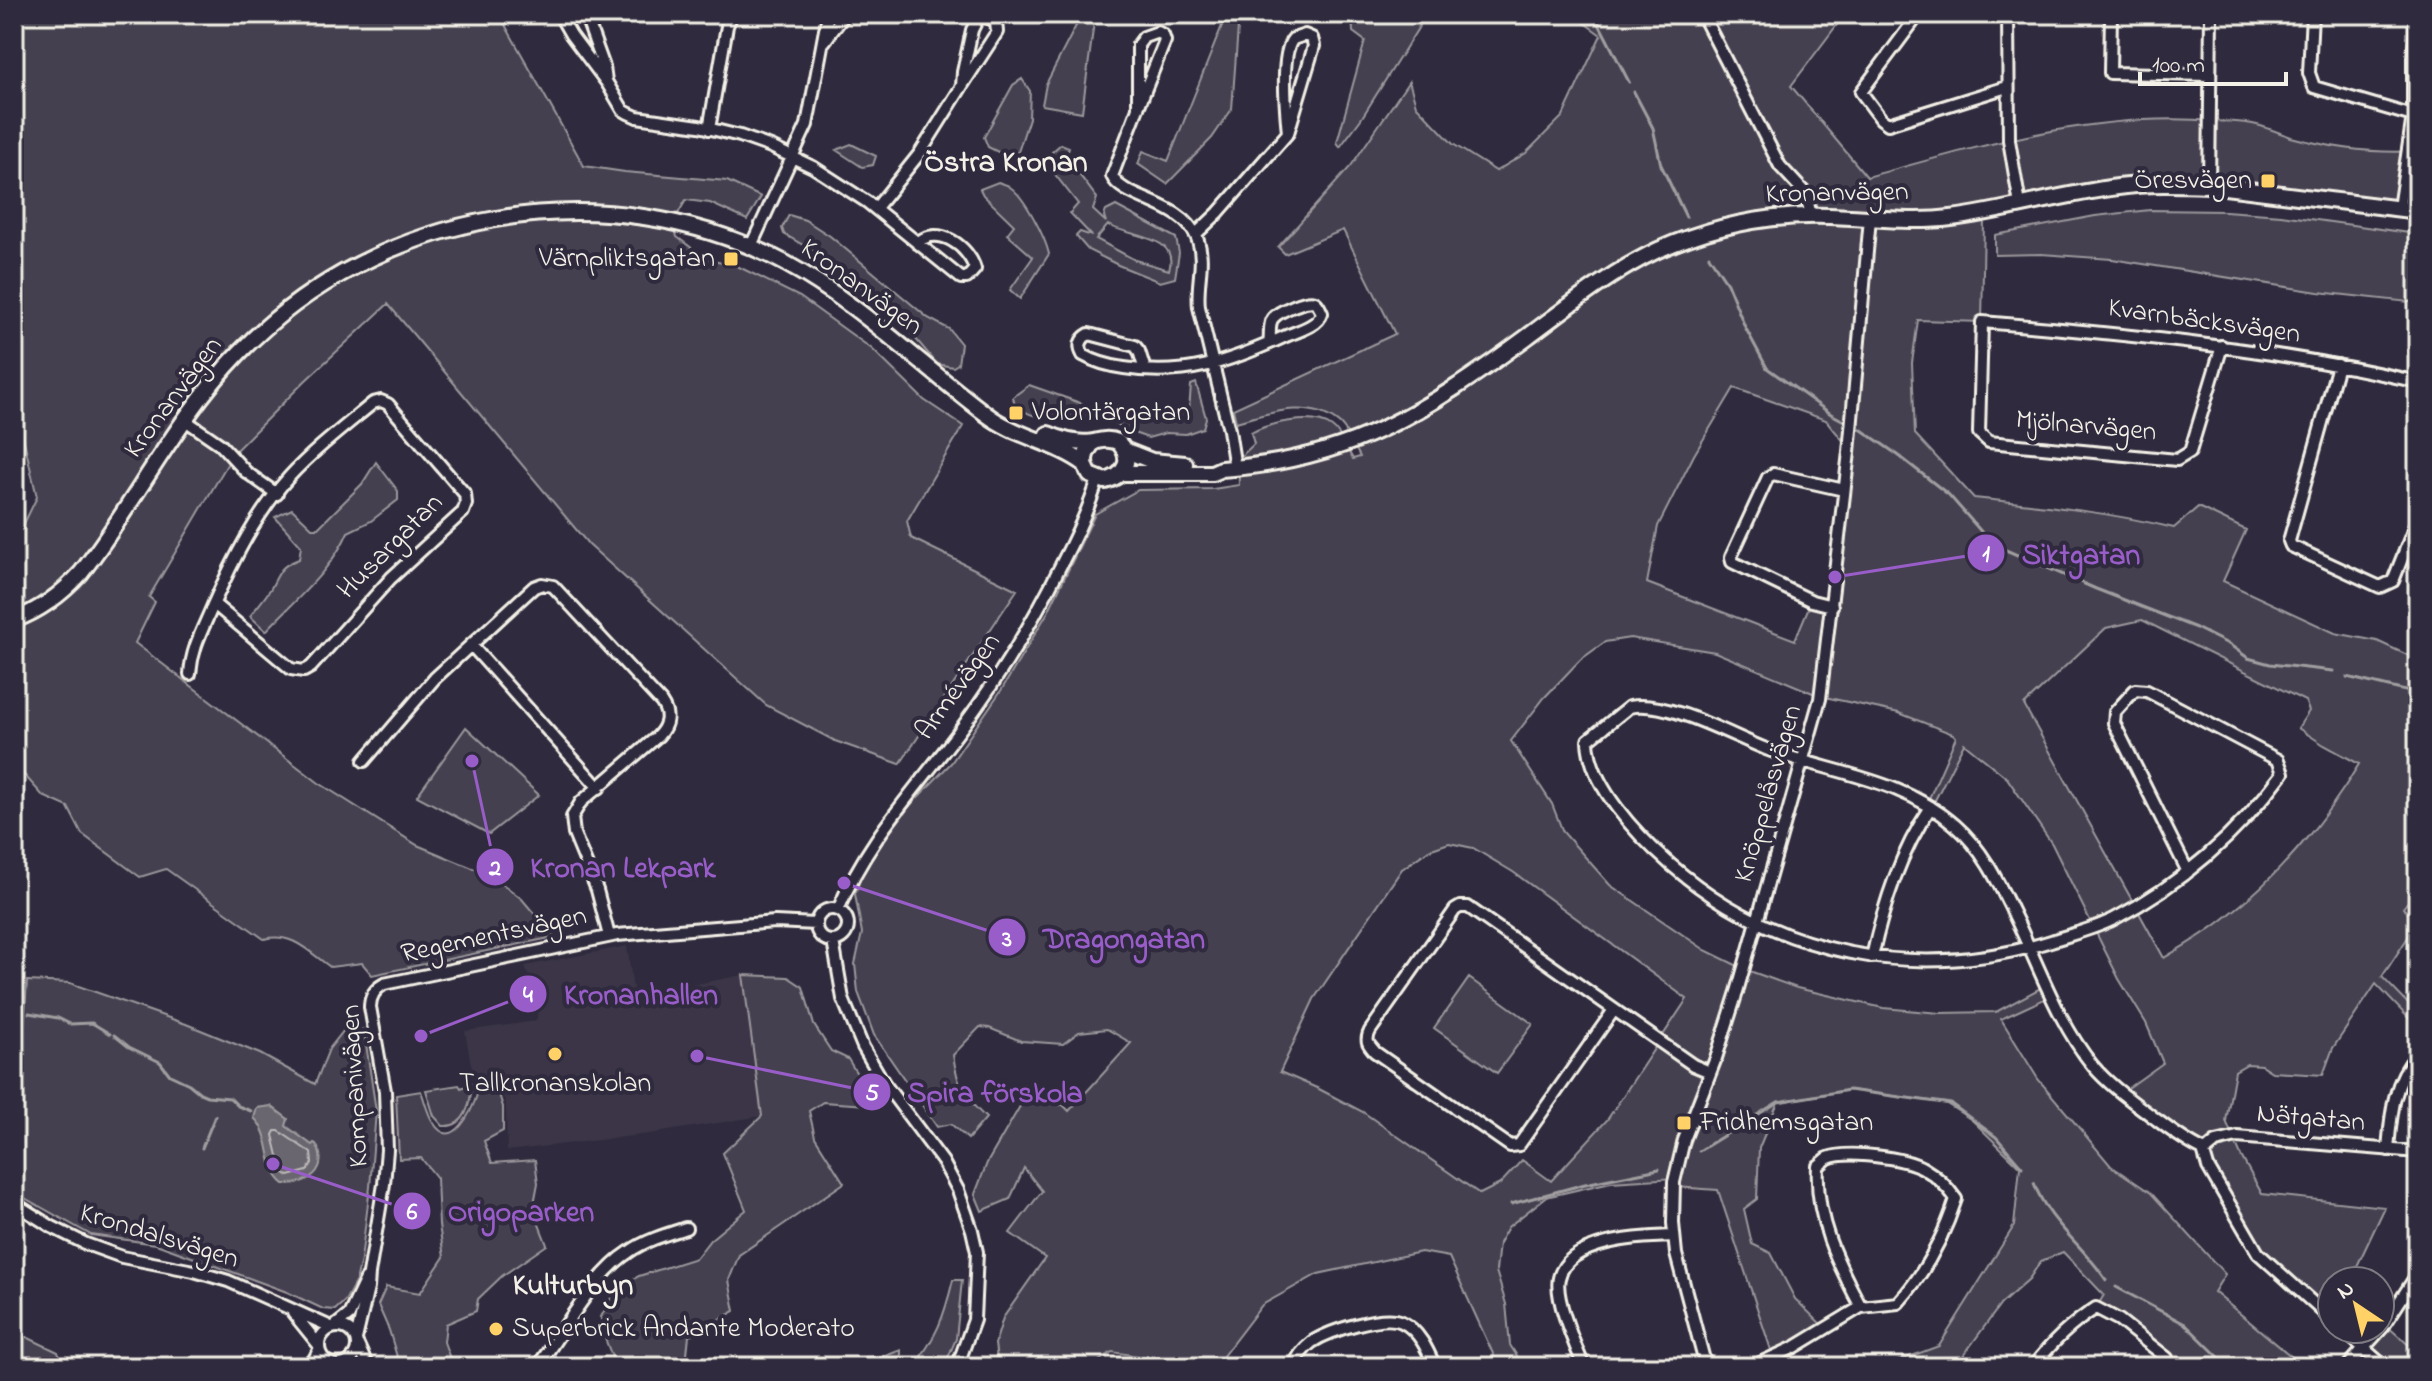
<svg xmlns="http://www.w3.org/2000/svg" width="2432" height="1381" viewBox="0 0 2432 1381" font-family="'Indie Flower',sans-serif">
	<rect width="100%" height="100%" fill="#2f2a3d"/>
	<filter id="ink" filterUnits="userSpaceOnUse"><feTurbulence type="fractalNoise" baseFrequency=".0125" numOctaves="2"/><feDisplacementMap in="SourceGraphic" scale="16" xChannelSelector="R" yChannelSelector="G"/><feConvolveMatrix kernelMatrix="1 2 1 2 8 2 1 2 1" color-interpolation-filters="sRGB"/></filter>
	<g filter="url(#ink)">
		<path fill="#3b3647" d="M627,946l7,50 109,-21 19,141 -113,18 -142,17 -1,-48 -7,-14 -26,-13 -8,-45 71,-10 3,-14 -14,-41z"/>
		<path fill="#454050" stroke="#9c989c" stroke-width="2" fill-rule="evenodd" d="M14,14h485l85,152 41,6 102,9 34,16 -14,23 -37,-17 -24,-3 -13,22 4,15 31,23 29,6 63,31 72,52 52,51 39,26 -56,95 4,17 106,52 -117,174 -65,-23 -69,-36 -177,-160 -201,-241 -83,77 -70,70 -86,146 6,5 -20,41 184,140 98,62 75,31 30,23 32,38 -182,38 -10,-12 -32,4c-22,-16 -38,-35 -66,-28l-98,-70 -26,8 -58,-43 -14,-27 -25,-11 -25,-28 -4,-9v-215l23,-47 -23,-99z
			M1082,14h24l-1,5 -11,3 -12,90 -40,-7 4,-21z
			M1219,14h20l-7,95 -20,29 -45,46 -29,-20 5,-13 25,10 55,-138z
			M1352,14h75l-66,105 -21,28 -3,-5 28,-101 -12,-9z
			M1572,14h273l-54,72 76,91c112,-31 229,-66 347,-56 14,1 29,0 43,4 11,3 23,8 34,12 41,11 85,17 127,14v52l-35,2 -170,-20 -138,9 -91,27 -2,101 -64,-2 -6,43 3,71 59,64c68,7 134,14 200,30l24,-21 48,23 -23,51 112,52 42,8 41,19v229l-15,19 15,14 -36,55 36,37v14l-42,-44 -43,64 -10,27 -51,-3 -11,-7 -14,-1 -12,7 -9,50 15,35 21,38 123,13 -35,74h-18v39l-74,-68 -54,-100 -83,-59 42,-30 -17,-40 -27,-44 -67,-135 -45,-66 -43,-35 -32,63 -5,-3 29,-66 -3,-3 -54,-21 -79,-17 -105,-44 -85,-14 -25,4 -25,18 -36,38 -33,43 41,63 11,28 47,53 95,65 39,19 53,19 86,20 57,5 56,-1 52,-28 5,11 -52,24 37,60 73,87 40,27 74,81 -11,18 90,75h-98l-9,-8 -17,8h-12l-2,-10 -70,-49 8,-13 -41,-43 -22,9 -12,18 -28,25 -46,63h-73l57,-21 75,-120 6,-59 -48,-47 -27,-17 -96,-13 -71,12 -19,46 -2,51 -13,10 8,35 19,9 24,46 31,30 -53,27 -55,-166 -43,-3v-9l-64,4 -65,15 -38,30 -9,16 -3,28 10,33 4,41 14,22h-25l-50,-110 -28,-5 -103,22 -56,31 -39,51 4,11h-45l-14,-6 -1,6h-8l1,-8 -48,-7 -22,15h-92l-3,-23 8,-26 42,-60 -35,-25 32,-42 -18,-23 -14,31 -28,12 -7,-17 12,-31 36,-62 40,4 6,6 62,-68 -24,-14 -28,3 -16,12 -42,-3 -32,-13 -9,-1 -27,28c5,32 9,40 33,63l-18,21 -17,-15 -14,3 -63,-92 -16,-43 -3,-28 7,-31 -7,-39 9,-25 25,-42 62,-64 51,-74 46,-77 47,-98 43,-24 75,-1 26,-4 -1,-26 16,-15 -3,-11c18,-10 62,-20 81,-6 9,6 15,23 21,32l7,-2c-6,-11 -11,-24 -20,-33 -30,-26 -71,-11 -104,-2l-3,-13 162,-75 -52,-104 -58,24 -7,-7 73,-81 58,-85 7,24 37,39 43,27 30,-18 37,-37 38,-81zM1734,388l92,32 24,29 -18,158 -22,-3 -15,36 -148,-57 11,-57 36,-71zM2142,620l163,81 4,10 -11,17 26,17 35,19c-34,57 -80,112 -133,153 -19,16 -41,28 -62,41l-140,-253 82,-77zM1449,843l24,5 40,24 174,127 -80,121 -56,61 -29,-21 -22,24 -20,10 -117,-82 -44,-23 -39,-17 34,-73 88,-130 27,-19z
			M1022,79l8,12 -1,27 -11,34h-20l-10,-5 -4,-10 29,-52z
			M851,144l25,12 -3,9 -11,2 -26,-17z
			M1061,144l8,3 -5,15c17,11 20,20 33,36l-4,12 13,12 -2,-6 2,-5 10,-5 60,32 3,15 -4,25 -15,4 -42,-17 -30,-15 -12,-14 4,-4 12,4 -22,-23 8,-9 -32,-41 6,-11zM1108,225c21,12 72,10 61,45l-34,-10 -39,-21z
			M998,182c2,1 11,3 12,5 15,10 35,50 39,67l-29,45 -10,-9 23,-33 -26,-23 7,-9 -31,-30 -3,-6z
			M2150,210l75,1 56,4 135,19 2,1v68l-100,-11 -206,-33 -71,-5 -46,1v-20l100,-19z
			M789,215l16,5 25,16 98,82 21,11 12,15 -3,20 -5,3 -16,-3 -33,-39 -19,-18 -61,-50 -40,-23 -2,-6z
			M1196,383l10,35 -3,10 -17,6 -20,-1 -18,5 -23,-8 -10,-8 9,-9 32,-2 21,4 12,-4 2,-26z
			M1029,385l74,26 -2,8c-13,-1 -27,-3 -41,-3 -24,-1 -22,4 -45,-10l-2,-9z
			M376,462l22,29v9l-27,21 -23,11c-16,38 -54,69 -82,99l-16,-15c7,-9 15,-18 21,-28 9,-17 9,-22 28,-29l2,-13 -26,-29 17,-8 20,19h6l44,-44z
			M466,727l73,68 -50,39 -72,-38z
			M743,975l45,2 15,10 11,38 17,26 17,8 20,33 -1,13 -44,-3 -14,9 6,26 29,46 -105,72 -10,25 6,31 -46,25 -3,27 -4,4h-66l-15,-39v-11l14,-27 24,-14 57,-18 14,-18 36,-30 -23,-57 39,-37z
			M1469,978l64,46 -36,49 -63,-45z
			M27,981l43,2 116,41 74,30 55,30 14,-35 19,-24 16,5 12,81 -6,76 -9,73 -5,21 -11,20 -10,9 -12,-1 -36,-17 -131,-48 -65,-9 -77,-43v-134l9,-17z
			M471,1084l1,2c-2,18 -6,42 -29,40l-9,-10 -8,-26 33,-5 2,3z
			M485,1088l13,3 5,16v24l-19,10 8,22 43,-3 3,23 -5,26 14,36 -45,31 -24,23 -2,12 -30,13 -2,18 9,25h-53l-11,-37 -11,-25 8,-18 34,6 24,-36 -5,-32 -2,-47 -16,-20 -22,1 -3,-64 25,-4c4,10 6,22 12,31 20,33 40,-14 45,-30z
			M953,1280h9l-6,59 -12,28h-31c24,-30 31,-50 40,-87z
			M2380,1320l38,33v14h-32l-44,-38h38z
			M14,1331l44,21 5,15h-49z
			M901,1350v10l-6,7h-41l12,-10 19,-1z"/>
		<path fill="#6a6670" stroke="#a19ea0" stroke-width="2" d="M271,1106l17,13 -2,7 26,19 2,-2 2,1c14,26 -8,41 -32,40 -21,-16 -10,-48 -30,-66l3,-10z"/>
		<g fill="none" stroke-linecap="round" stroke-linejoin="round">
			<path stroke="#bdb9b8" stroke-width="2" d="M275,1131h4l32,22 1,10 -5,8 -18,5 -7,-4 -9,-37z"/>
			<path stroke="#a19ea0" stroke-width="3" d="M1594,14l35,68
				M1634,92l19,36 8,37 25,52
				M1709,256l18,27 18,44 22,41 64,46 13,7
				M1859,428l39,27 51,40 43,49 104,45 100,39 34,17 18,13 22,6 63,7
				M2347,677l71,17
				M29,1013l29,5 12,6 22,-1 18,11
				M114,1035l15,12 31,15 10,13 19,9 11,9 7,3 23,2 8,8 13,5
				M202,1148l13,-32
				M1699,1151l79,-49 71,-12 102,14 45,33 26,30
				M2034,1183c14,39 50,63 72,97
				M1511,1204l74,-20 74,-15
				M2116,1287l69,37 44,43"/>
			<defs>
				<path id="street" d="M559,14l12,21 36,48 16,27 5,3 9,4 62,9 41,10 31,11 42,20 54,35 94,76h6l8,-9c-6,-22 -36,-45 -58,-26
					M585,14l19,53 2,14
					M1702,14l78,152 26,28 5,22
					M1919,14l-58,78 20,27 7,5 119,-37
					M2008,14l1,126 11,65
					M2111,14l-1,59 99,2
					M2312,14l-3,59 5,14 99,29
					M824,42l21,-28
					M1138,108l27,-67 -2,-6 -5,-3 -14,5 -6,8v63l-26,68c10,24 70,25 85,62 9,23 -1,45 2,69l30,123 6,38
					M709,129l18,-103 5,-12
					M2209,185l2,-171
					M876,208l44,-55 42,-67 1,-14 9,-42 6,-12 6,-3 12,7 1,10 -35,54
					M2399,208l14,-92v-58l4,-44
					M1196,234l22,-21 70,-80c-2,-21 -8,-79 5,-94l12,-4 7,3 2,8 -26,87
					M751,246l56,-121 21,-111
					M2222,346l-32,106 -13,8 -188,-18 -10,-9 3,-111c146,12 293,27 436,60
					M2338,365l-49,176 2,5 89,41 13,-6 25,-63
					M1145,370l-6,-19 -4,-5 -42,-11 -4,-1c-9,5 -11,12 -6,21 12,7 27,11 41,13 61,10 108,-7 162,-32 12,-5 32,-10 36,-23 -2,-4 -3,-8 -7,-11 -7,-4 -36,9 -42,16 -5,6 -2,18 -4,25
					M185,420l35,24 26,28 31,22
					M1832,606l-20,-5 -80,-39 -1,-5 37,-80 5,-3 71,16
					M471,645l128,143
					M190,674c2,-27 13,-45 23,-69 20,-45 43,-91 76,-128 25,-27 55,-50 84,-74l8,-2 7,3 77,90 1,10 -3,8 -72,66 -80,89 -7,4 -13,-2 -77,-65
					M364,761l71,-83 99,-91 8,-3 11,2 108,116c9,13 7,23 -3,34l-77,66 -9,15 2,17 23,56 12,46
					M2188,872l-74,-149 1,-11 20,-22 12,1 131,69 5,13c-45,61 -102,111 -169,146 -20,10 -42,15 -63,22 -134,42 -275,15 -381,-77 -33,-29 -81,-79 -82,-124l41,-33c37,-8 101,28 137,42 64,24 136,29 189,76 30,26 45,61 62,96 23,48 42,103 76,145 17,20 39,35 60,51 16,12 31,24 50,33l5,17 50,86 74,67
					M816 925a16 16 0 1 1 32 0a16 16 0 1 1-32 0Z
					M838,910c29,-70 74,-116 119,-176 41,-54 75,-110 105,-171 14,-27 27,-54 36,-84
					M833,941l10,58 20,48 21,36 59,79 15,28 14,40 5,22 -3,68 -17,47
					M1872,957c12,-53 28,-105 59,-150
					M1614,1010l-95,135 -9,1 -135,-94c-7,-8 -10,-11 -5,-21l85,-121 5,-3h8l225,158 17,7
					M2388,1150c3,-36 5,-69 30,-96
					M2204,1152l12,-10 21,-5 181,15
					M14,1203l38,24 34,17 36,13 72,14 34,10 103,46
					M293,1313l25,31
					M335,1326l14,-11 17,-36
					M319 1346a19 19 0 1 1 38 0a19 19 0 1 1-38 0Z
					M2342,1329l43,38
					M356,1339l12,-51 1,-14 15,-90 3,-34 -2,-59 -15,-84c0,-11 5,-18 14,-23l233,-49 158,-13 41,2
					M358,1345l10,22
					M310,1367l9,-17
					M537,1367c26,-35 56,-92 92,-115 17,-12 38,-18 57,-24
					M1294,1367c3,-11 9,-18 18,-25 17,-11 72,-29 90,-20 17,8 26,29 33,45
					M1584,1367c-8,-20 -30,-69 -25,-89 9,-39 84,-41 115,-42
					M1706,1367l-30,-113 -3,-31 1,-41 10,-42 32,-82 21,-66 83,-293 29,-247 21,-234
					M1751,1367l44,-20 66,-40 37,-4c27,-30 46,-67 58,-104 -9,-13 -19,-23 -33,-31 -18,-10 -75,-18 -95,-10 -2,1 -8,7 -10,8 -3,53 19,96 43,141
					M2033,1367c18,-24 38,-43 63,-59l23,12 48,38 2,9
					M2347,1367l36,-40 35,-54"/>
				<path id="secondary" d="M1048,434c14,6 30,11 45,8 10,-2 15,-4 25,0 16,17 7,34 -13,39l-15,-6c-8,-13 -6,-22 4,-33
					M1124,450l28,11 33,3
					M1121,473h91l9,-4c130,-9 204,-57 306,-132 42,-31 84,-65 131,-87 54,-24 112,-36 171,-34 41,1 82,7 122,2 56,-7 110,-24 167,-31 30,-4 61,-3 91,-2l209,26
					M14,620c27,-10 48,-26 67,-47 55,-71 95,-155 158,-220 138,-144 369,-184 546,-90 74,40 134,101 201,151 30,23 69,28 99,50"/>
			</defs>
			<use href="#street" stroke="#f4f1e8" stroke-width="16"/>
			<use href="#secondary" stroke="#f4f1e8" stroke-width="20"/>
			<use href="#street" stroke="#2f2a3d" stroke-width="10"/>
			<use href="#secondary" stroke="#2f2a3d" stroke-width="14"/>
		</g>
	</g>
	<g fill="#ffd166" stroke="#2f2a3d" stroke-width="3">
		<rect x="2260" y="173" width="16" height="16" rx="4"/>
		<rect x="723" y="251" width="16" height="16" rx="4"/>
		<rect x="1008" y="405" width="16" height="16" rx="4"/>
		<circle cx="555" cy="1054" r="8"/>
		<rect x="1676" y="1115" width="16" height="16" rx="4"/>
		<circle cx="496" cy="1329" r="8"/>
	</g>
	<g text-anchor="middle" dominant-baseline="central" stroke-width="8" stroke-linejoin="round" paint-order="stroke">
		<g font-size="28" fill="#f4f1e8" stroke="#2f2a3d" text-anchor="start">
			<text x="2252" y="181" text-anchor="end">Öresvägen</text>
			<text x="715" y="259" text-anchor="end">Värnpliktsgatan</text>
			<text x="1032" y="413">Volontärgatan</text>
			<text x="555" y="1084" text-anchor="middle">Tallkronanskolan</text>
			<text x="1700" y="1123">Fridhemsgatan</text>
			<text x="512" y="1329">Superbrick Andante Moderato</text>
		</g>
		<g font-size="28" fill="#f4f1e8" stroke="#2f2a3d">
			<text transform="translate(1837 194) rotate(-1)">Kronanvägen</text>
			<text transform="translate(861 288) rotate(36)">Kronanvägen</text>
			<text transform="translate(2204 322) rotate(8)">Kvarnbäcksvägen</text>
			<text transform="translate(174 398) rotate(-53)">Kronanvägen</text>
			<text transform="translate(2086 427) rotate(5)">Mjölnarvägen</text>
			<text transform="translate(391 547) rotate(-45)">Husargatan</text>
			<text transform="translate(959 687) rotate(-54)">Armévägen</text>
			<text transform="translate(1769 794) rotate(-74)">Knöppelåsvägen</text>
			<text transform="translate(494 936) rotate(-12)">Regementsvägen</text>
			<text transform="translate(356 1086) rotate(-93)">Kompanivägen</text>
			<text transform="translate(2311 1119) rotate(5)">Nätgatan</text>
			<text transform="translate(159 1237) rotate(17)">Krondalsvägen</text>
		</g>
		<g font-size="30" font-weight="bold" fill="#f4f1e8" stroke="#2f2a3d">
			<text x="1006" y="164">Östra Kronan</text>
			<text x="573" y="1287">Kulturbyn</text>
		</g>
	</g>
	<path fill="none" stroke="#995dc9" stroke-width="3" d="M1835 577L1986 553M472 761L495 867M844 883L1007 937M421 1036L528 994M697 1056L872 1092M273 1164L412 1211"/>
	<g fill="#995dc9" stroke="#2f2a3d" stroke-width="3">
		<circle cx="1835" cy="577" r="8"/>
		<circle cx="472" cy="761" r="8"/>
		<circle cx="844" cy="883" r="8"/>
		<circle cx="421" cy="1036" r="8"/>
		<circle cx="697" cy="1056" r="8"/>
		<circle cx="273" cy="1164" r="8"/>
		<circle cx="1986" cy="553" r="20"/>
		<circle cx="495" cy="867" r="20"/>
		<circle cx="1007" cy="937" r="20"/>
		<circle cx="528" cy="994" r="20"/>
		<circle cx="872" cy="1092" r="20"/>
		<circle cx="412" cy="1211" r="20"/>
	</g>
	<g font-size="24" text-anchor="middle" font-weight="bold" fill="#fff">
		<text x="1986" y="561">1</text>
		<text x="495" y="875">2</text>
		<text x="1007" y="946">3</text>
		<text x="528" y="1002">4</text>
		<text x="872" y="1100">5</text>
		<text x="412" y="1219">6</text>
	</g>
	<g font-size="30" text-anchor="middle" font-weight="bold" fill="#995dc9" stroke="#2f2a3d" stroke-width="8" stroke-linejoin="round" paint-order="stroke">
		<text x="2081" y="564">Siktgatan</text>
		<text x="623" y="877">Kronan Lekpark</text>
		<text x="1124" y="948">Dragongatan</text>
		<text x="641" y="1004">Kronanhallen</text>
		<text x="995" y="1102">Spira förskola</text>
		<text x="521" y="1221">Origoparken</text>
	</g>
	<rect width="2432" height="1381" fill="none" stroke="#2f2a3d" stroke-width="48"/>
	<rect x="24" y="24" width="2384" height="1333" fill="none" stroke="#f4f1e8" stroke-width="3" filter="url(#ink)"/>
	<g transform="translate(2356 1305) rotate(325)"><circle r="38" fill="#2f2a3d" stroke="#7e7a81" stroke-width="2"/>
	<path d="M0-6L14 30L0 20L-14 30Z" fill="#ffd166"/>
	<text y="-12" font-size="22" font-weight="bold" text-anchor="middle" fill="#f4f1e8">N</text>
	</g>
	<path d="M2140 72v12h146v-12" fill="none" stroke="#f4f1e8" stroke-width="4"/>
	<text x="2152" y="72" font-size="24" fill="#f4f1e8" stroke="#2f2a3d" stroke-width="6" paint-order="stroke">100 m</text>
</svg>
